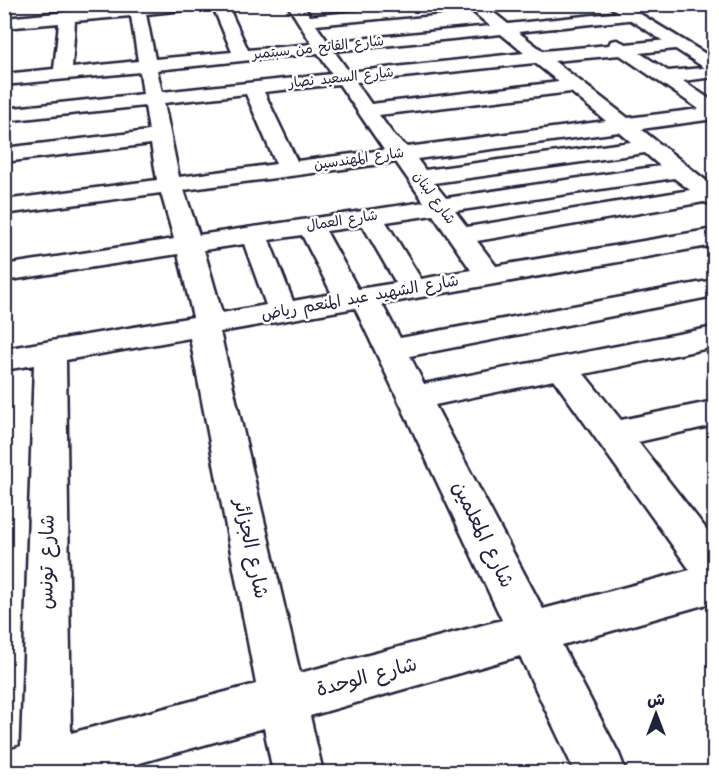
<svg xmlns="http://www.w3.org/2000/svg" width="719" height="777" viewBox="0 0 719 777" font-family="Kalam,'Playpen Sans Arabic',sans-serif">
	<rect width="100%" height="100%" fill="#fff"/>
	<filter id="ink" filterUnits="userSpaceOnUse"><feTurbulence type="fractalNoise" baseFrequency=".0167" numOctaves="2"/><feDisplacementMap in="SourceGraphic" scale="12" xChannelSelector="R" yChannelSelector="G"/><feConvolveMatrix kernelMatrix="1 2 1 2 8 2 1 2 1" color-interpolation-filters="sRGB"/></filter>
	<g filter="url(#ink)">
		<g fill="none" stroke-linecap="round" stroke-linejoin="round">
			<defs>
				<path id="minor" d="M153,4h74l21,46 64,-6 -25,-40h15l8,12 122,-12h51l25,20 124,-13 5,2 3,3 -3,3 -119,13 25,19 66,-6 2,-4 6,-1 9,4 52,-5 8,5 -2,4 -44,5 28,18 46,-4v10l-31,4 31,21v17l-73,10 73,58v18l-10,-3 -227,39 19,25 218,-37v16l-332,59 18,34 314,-58v16l-304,60 14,28 290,-57v20l-130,27 37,46 93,-19v24l-76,17 76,97v63l-152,43 57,109 7,18h-51l-55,-116 -210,60 13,56h-50l-9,-44 -156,44h-104v-20l17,-6 13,-381 -30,5v-21l189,-32 -15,-63 -174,27v-16l170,-26 -13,-46 -157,21v-14l153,-20 -6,-36 -147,18v-14l145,-17 -4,-25 -141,15v-12l139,-15 -3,-22 -136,13v-11l50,-5 5,-46 -55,5v-10zM213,7l19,45 -77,7 -9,-45zM471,10l19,16 -162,16 -12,-17zM131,16l7,45 -66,7 3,-47zM501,34l23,19 -175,19 -15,-21zM318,53l14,21 -170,18 -5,-22zM620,55l79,54 -71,9 -74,-57zM535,63l24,19 -188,22 -15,-22zM339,84l45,66 -87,11 -33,-69zM571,92l35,29 -199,26 -12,-10 -16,-22zM246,94l30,70 -97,13 -15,-74zM619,132l12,10 -206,28 -8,-11zM645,153l15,13 -214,32 -12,-15zM396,162l28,40 -225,33 -15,-45zM674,178l16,12 -223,37 -12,-16zM433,215l38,55 -50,9 -35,-57zM363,226l33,57 -38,6 -32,-58zM302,235l30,59 -39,7 -24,-61zM244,244l22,61 -44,8 -18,-63zM355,308l147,312 -202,53 -80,-341zM190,338l66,346 -185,49 -5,-373zM554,380l136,190 -147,39 -108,-204z"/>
				<path id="major" d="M606,4h18l90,55v12l-6,-1z"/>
			</defs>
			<use href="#minor" stroke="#22223b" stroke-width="5"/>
			<use href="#major" stroke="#22223b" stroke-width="5"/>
			<use href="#minor" fill="#fff" fill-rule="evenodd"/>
			<use href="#major" fill="#fff" fill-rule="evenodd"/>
		</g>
	</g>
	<g text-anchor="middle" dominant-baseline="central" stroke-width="5" stroke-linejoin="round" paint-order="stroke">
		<g font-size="14" fill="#22223b" stroke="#fff">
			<text transform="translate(318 48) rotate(-6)">شارع الفاتح من سبتمبر</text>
			<text transform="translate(341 78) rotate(-6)">شارع السعيد نصار</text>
			<text transform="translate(359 159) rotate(-8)">شارع المهندسين</text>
			<text transform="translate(434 198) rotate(54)">شارع لبنان</text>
			<text transform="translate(342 221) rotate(-9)">شارع العمال</text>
		</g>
		<g font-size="16" fill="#22223b" stroke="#fff">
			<text transform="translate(360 298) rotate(-10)">شارع الشهيد عبد المنعم رياض</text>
		</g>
		<g font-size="20" fill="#22223b" stroke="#fff">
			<text transform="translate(482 535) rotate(64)">شارع المعلمين</text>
			<text transform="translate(250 549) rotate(78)">شارع الجزائر</text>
			<text transform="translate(48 562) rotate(-89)">شارع تونس</text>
			<text transform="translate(367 678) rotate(-15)">شارع الوحدة</text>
		</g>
	</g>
	<rect width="719" height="777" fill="none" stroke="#fff" stroke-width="24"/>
	<rect x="12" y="12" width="695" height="753" fill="none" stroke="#22223b" stroke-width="2" filter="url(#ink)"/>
	<g transform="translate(656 714)" stroke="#ffffff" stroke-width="4.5" paint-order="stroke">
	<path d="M0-4.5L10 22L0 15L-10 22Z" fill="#22223b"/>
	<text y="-9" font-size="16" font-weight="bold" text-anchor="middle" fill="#22223b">ش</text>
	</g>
</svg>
